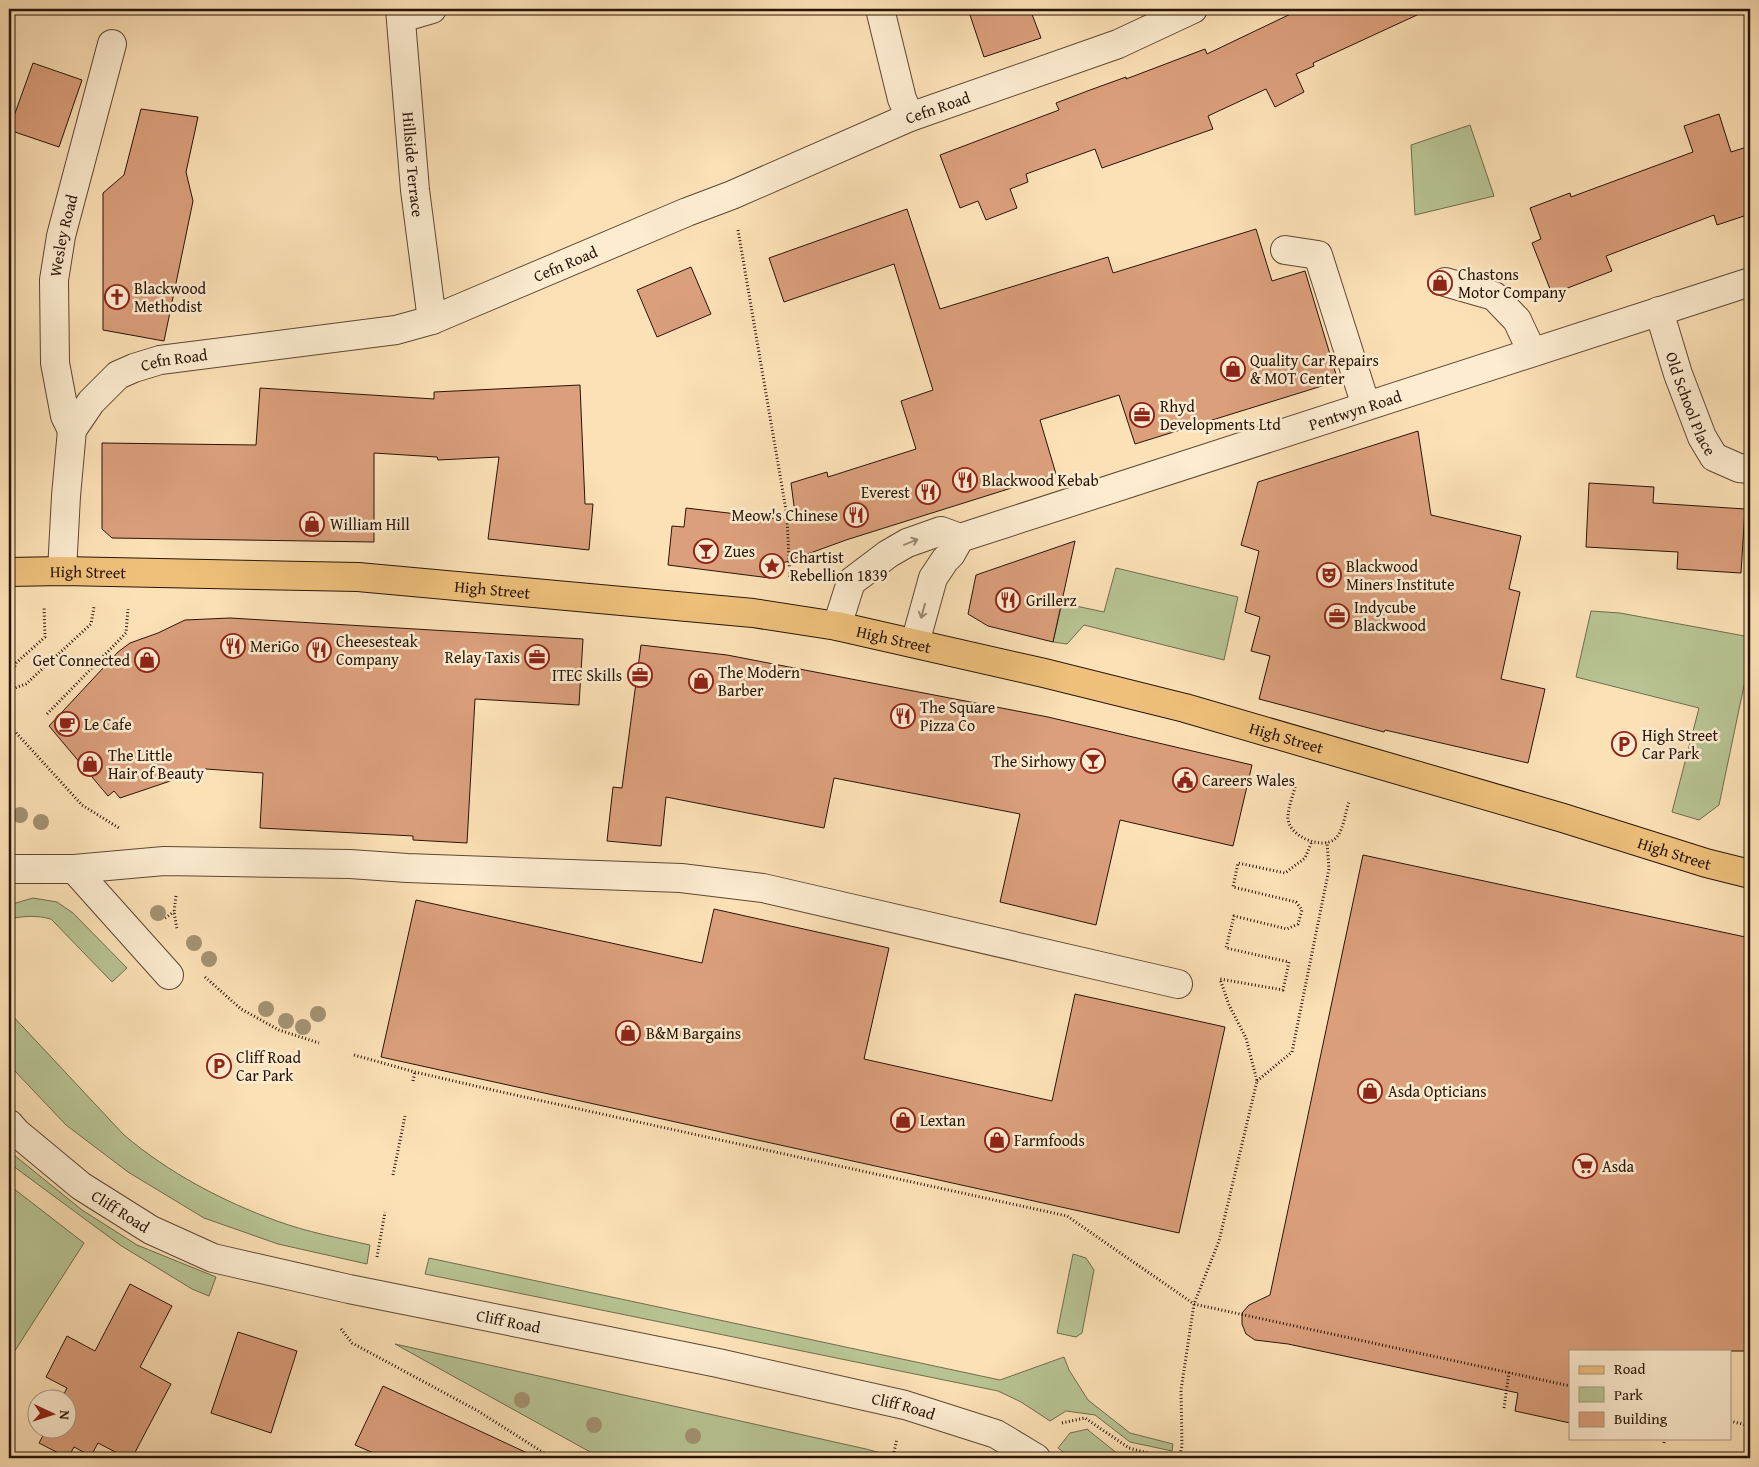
<svg xmlns="http://www.w3.org/2000/svg" width="1759" height="1467" viewBox="0 0 1759 1467" font-family="'Gentium Book Plus',serif">
	<rect width="100%" height="100%" fill="#fce1b6"/>
	<filter id="stains"><feTurbulence type="fractalNoise" baseFrequency=".004" numOctaves="4"/><feColorMatrix values="0 0 0 0 .2 0 0 0 0 .09 0 0 0 0 .02 0 0 0 .5 -.17"/></filter>
	<radialGradient id="worn" r=".72"><stop offset=".6" stop-color="#630" stop-opacity="0"/><stop offset="1" stop-color="#630" stop-opacity=".3"/></radialGradient>
	<path fill="#b8c493" stroke="#706c4d" d="M1470,125l24,71 -79,19 -4,-70z
		M1116,568l122,29 -14,63 -140,-35 -17,19 -14,-2 9,-39 42,9z
		M1591,611l29,2 130,24v20l-31,148 -20,15 -27,-8 27,-104 -123,-31z
		M33,898l24,4 16,11 54,55 -15,14 -61,-63c-15,-4 -27,-3 -42,0v-14z
		M9,1012l115,123c45,38 98,66 153,86 30,11 62,17 93,24l-3,19 -89,-20 -74,-26 -76,-46 -62,-47 -54,-57 -3,-4z
		M9,1151l73,59 55,35 79,32 -7,19 -17,-7 -72,-44 -111,-82z
		M9,1185l75,58 -75,117z
		M1073,1254l13,4 8,12 -12,63 -6,4 -19,-4z
		M429,1258l571,122 64,-23 5,13 19,30 42,33 43,11 -1,7 -42,-9 -35,-27 -29,-4 -16,10 -29,-19 -23,-11 -573,-117z
		M395,1344l471,105 33,9h-298z
		M1088,1429v1l35,28h-52l-13,-10 12,-15z"/>
	<path fill="#db9f7c" stroke="#281407" d="M968,9h62l11,29 -57,19z
		M1301,9h129l-117,54 1,3 -18,8 8,18 -29,15 -9,-18 -58,27 5,13 -111,39 -7,-19 -69,25 2,8 -18,7 7,19 -31,12 -8,-19 -18,7 -20,-53 119,-45 -3,-7 34,-13 36,-13v2l79,-30 2,5z
		M33,63l49,17 -23,67 -50,-17z
		M141,109l57,8 -12,55 7,29 -29,140 -61,-11v-137l21,-18z
		M1719,114l12,38 19,-6v68l-33,11 -3,-10 -108,41 6,15 -60,23 -20,-51 9,-4 -11,-31 40,-15 1,4 122,-45 -9,-26z
		M907,209l33,100 168,-52 5,16 143,-44 16,52 33,-10 33,110 -203,63 -16,-49 -79,25 16,54 -210,66 -74,27 -2,11 -102,-13 4,-39 12,1 2,-19 110,13 -5,-38 36,-11 1,5 88,-28 -15,-48 32,-11 -39,-126 -110,38 -15,-44z
		M691,267l20,47 -54,23 -20,-47z
		M580,385l5,119h8l-4,46 -101,-11 11,-82 -61,3 -1,-3 -63,-4v89l-262,-4 -10,-9v-86l154,2 4,-57 174,11v-7z
		M1418,431l13,84 90,21 -12,53 11,3 -19,87 44,10 -17,74 -143,-33 -1,2 -125,-33 11,-43 -19,-5 9,-34 -15,-5 14,-61 -18,-6 17,-63z
		M1589,483l65,4 -1,16 92,6 -4,64 -64,-4 1,-17 -92,-5z
		M1075,541l-22,101 -65,-16 -20,-12 8,-39z
		M230,618l353,21 -4,66 -104,-6 -8,144 -54,-3v-4l-153,-8 3,-55 -57,-4 -86,29 -6,-7 -6,5 -59,-70 69,-74 12,-9 28,-10 27,-13z
		M641,645l86,10 321,62 204,48 -19,81 -113,-26 -24,105 -96,-23 20,-88 -186,-36 -10,50 -158,-31 -5,49 -54,-5 6,-54 9,1z
		M1363,855l387,83v413h-180v72l-55,-12 3,-18 -230,-49 -33,-4 -9,-6 -4,-10v-11l7,-8 21,-10z
		M416,900l286,63 12,-54 175,39 -25,111 188,42 23,-107 150,33 -46,206 -798,-176z
		M130,1284l42,22 -32,61 31,17 -39,74h-5l-29,-15 -7,13 -17,-9 -6,11 -29,-15 7,-13h22v-30h-7l6,-12 -21,-11 21,-41 28,15z
		M238,1332l59,19 -26,82 -60,-20z
		M383,1386l155,72h-153l-30,-13z"/>
	<g fill="none" stroke-linecap="round" stroke-linejoin="round">
		<defs>
			<g id="minor">
				<path id="s1" d="M400,9l15,181 17,130"/>
				<path d="M880,9l22,90 8,18"/>
				<path d="M401,18l31,-9"/>
				<path d="M1285,250l33,5 48,151"/>
				<path d="M1445,282l49,14 23,24 15,32"/>
				<path id="s2" d="M1659,311l19,63 24,63 12,20 25,11 11,1"/>
				<path id="s3" d="M72,430l-7,-14 -10,-53 -1,-83 7,-44 51,-192"/>
				<path id="s4" d="M62,571l4,-75 6,-66 19,-28 27,-27 16,-7 26,-8 236,-30 36,-10 255,-108 45,-17 178,-78 208,-73 75,-35"/>
				<path id="s5" d="M837,626l14,-44 37,-28 19,-11 34,-12 19,7 790,-256"/>
				<path d="M915,643l18,-65 12,-18 6,-6 9,-16"/>
				<path d="M9,869h65l90,-8 186,3 57,4 274,10 82,10 415,96"/>
				<path d="M74,869l95,106"/>
				<path id="s6" d="M9,1124l7,8 65,54 70,44 62,28 136,31 369,74 187,42 91,29 40,24"/>
			</g>
			<g id="major">
				<path id="s7" d="M9,572l53,-1 296,6 395,36 84,13 207,47 141,35 378,110 143,45 44,11"/>
			</g>
		</defs>
		<use href="#minor" stroke="#5d4733" stroke-width="30"/>
		<use href="#major" stroke="#281407" stroke-width="30"/>
		<path stroke="#281407" stroke-width="3" stroke-dasharray="1 2.5" stroke-linecap="butt" d="M738,230l49,286 3,66
			M9,683l7,-20 29,-26 -1,-30
			M9,690l17,-6 65,-60 3,-17
			M47,714l79,-81 2,-24
			M9,725l73,80 37,23
			M1295,787c-2,9 -7,20 -7,30 -1,19 35,34 48,21 8,-9 9,-25 13,-36
			M176,896l-2,16 3,17
			M165,918l9,-6
			M205,977l36,32 38,21 40,13
			M354,1055l61,17 82,19 570,125 127,88 376,82
			M413,1081l2,-9
			M1257,1081l35,-29 37,-183 -2,-27
			M393,1175l12,-59
			M377,1257l8,-45
			M341,1329l11,14 126,68 66,42 11,5
			M1504,1408l5,-36
			M1730,1421l20,5
			M1062,1423l23,-5 44,30 38,10
			M1664,1443l1,-5
			M894,1452l3,-13
			M1179,1458l3,-12 -1,-56 13,-86 25,-63 38,-160 -11,-43 -17,-33 -9,-26 63,11 6,-28 -63,-14 8,-32 53,13 11,-5 4,-14 -6,-8 -63,-15 5,-24 47,10 20,-15 7,-17"/>
		<use href="#minor" stroke="#fdecd0" stroke-width="28"/>
		<use href="#major" stroke="#eec07b" stroke-width="28"/>
	</g>
	<g fill="#a39271">
		<circle cx="20" cy="815" r="8"/>
		<circle cx="41" cy="822" r="8"/>
		<circle cx="158" cy="913" r="8"/>
		<circle cx="194" cy="943" r="8"/>
		<circle cx="209" cy="959" r="8"/>
		<circle cx="266" cy="1009" r="8"/>
		<circle cx="318" cy="1014" r="8"/>
		<circle cx="286" cy="1021" r="8"/>
		<circle cx="303" cy="1027" r="8"/>
		<circle cx="522" cy="1400" r="8"/>
		<circle cx="594" cy="1425" r="8"/>
		<circle cx="693" cy="1436" r="8"/>
	</g>
	<defs><path id="oneway-shaft" d="M-6 0H5M1.5-3L5.5 0L1.5 3" fill="none" stroke-width="1.6" stroke-linecap="round" stroke-linejoin="round" transform="scale(1.25)"/></defs>
	<g stroke="#9d8b76">
		<use href="#oneway-shaft" transform="translate(911 542) rotate(-22)"/>
		<use href="#oneway-shaft" transform="translate(923 611) rotate(105)"/>
	</g>
	<defs>
		<symbol id="shop-ring" viewBox="-11 -11 22 22"><circle r="9.5" fill="#fdecd0" stroke="#8f2418" stroke-width="1.5"/><path d="M-5-2.5h2.3a2.7 3.5 0 0 1 5.4 0H5L5.5 6h-11ZM-1.5-2.5h3a1.5 2.3 0 0 0-3 0Z" fill="#8f2418"/></symbol>
		<symbol id="church-ring" viewBox="-11 -11 22 22"><circle r="9.5" fill="#fdecd0" stroke="#8f2418" stroke-width="1.5"/><path d="M-1.2-6h2.4v3.5h3.3v2.4h-3.3V6h-2.4V-.1h-3.3v-2.4h3.3Z" fill="#8f2418"/></symbol>
		<symbol id="office-ring" viewBox="-11 -11 22 22"><circle r="9.5" fill="#fdecd0" stroke="#8f2418" stroke-width="1.5"/><path d="M-6-3h4V-5.5h4V-3h4V5H-6ZM-1-4.5V-3h2v-1.5ZM-6 0V1H6V0Z" fill="#8f2418"/></symbol>
		<symbol id="restaurant-ring" viewBox="-11 -11 22 22"><circle r="9.5" fill="#fdecd0" stroke="#8f2418" stroke-width="1.5"/><path d="M-5-6h1v4h1v-4h1v4h1v-4h1v5L-1.5 .5V6h-2V.5L-5-1ZM5-6V6H3V1.5H1.5Q1.5-4 5-6Z" fill="#8f2418"/></symbol>
		<symbol id="bar-ring" viewBox="-11 -11 22 22"><circle r="9.5" fill="#fdecd0" stroke="#8f2418" stroke-width="1.5"/><path d="M-6-5H6L.8 .8V4.5H3.5V6h-7V4.5H-.8V.8Z" fill="#8f2418"/></symbol>
		<symbol id="sight-ring" viewBox="-11 -11 22 22"><circle r="9.5" fill="#fdecd0" stroke="#8f2418" stroke-width="1.5"/><path d="M0-6L1.8-2.2L6-1.7L2.9 1.2L3.7 5.4L0 3.3L-3.7 5.4L-2.9 1.2L-6-1.7L-1.8-2.2Z" fill="#8f2418"/></symbol>
		<symbol id="theatre-ring" viewBox="-11 -11 22 22"><circle r="9.5" fill="#fdecd0" stroke="#8f2418" stroke-width="1.5"/><path d="M-5-5.5Q0-4 5-5.5V0Q5 5 0 6Q-5 5-5 0ZM-3.3-2.5H-1v1.5H-3.3ZM1-2.5H3.3v1.5H1ZM-2.8 1Q0 5.5 2.8 1Z" fill="#8f2418"/></symbol>
		<symbol id="cafe-ring" viewBox="-11 -11 22 22"><circle r="9.5" fill="#fdecd0" stroke="#8f2418" stroke-width="1.5"/><path d="M-5.5-4.5H6V0H3Q3 3.5 0 3.5H-2.5Q-5.5 3.5-5.5 0ZM3-3.2v2h1.7v-2ZM-6 4.5H4V6H-6Z" fill="#8f2418"/></symbol>
		<symbol id="parking-ring" viewBox="-11 -11 22 22"><circle r="9.5" fill="#fdecd0" stroke="#8f2418" stroke-width="1.5"/><path d="M-3.5-5.5H1a3.5 3.5 0 0 1 0 7H-1V5.5H-3.5ZM-1-3.4V-.6H.8a1.4 1.4 0 0 0 0-2.8Z" fill="#8f2418"/></symbol>
		<symbol id="civic-ring" viewBox="-11 -11 22 22"><circle r="9.5" fill="#fdecd0" stroke="#8f2418" stroke-width="1.5"/><path d="M-.6-6.5H3V-4.5H.6V-3L4-1V1h2V6H-6V1h2V-1L-.6-3ZM-1.2 2.5V6h2.4V2.5Z" fill="#8f2418"/></symbol>
		<symbol id="supermarket-ring" viewBox="-11 -11 22 22"><circle r="9.5" fill="#fdecd0" stroke="#8f2418" stroke-width="1.5"/><path d="M-6-5.5h2.5l.6 2H6L4.5 2H-2.5L-4.4-4H-6ZM-1.5 3.2a1.3 1.3 0 1 0 .1 0ZM3 3.2a1.3 1.3 0 1 0 .1 0Z" fill="#8f2418"/></symbol>
	</defs>
	<g fill-rule="evenodd">
		<use href="#shop-ring" x="1426" y="269" width="28" height="28"/>
		<use href="#church-ring" x="103" y="283" width="28" height="28"/>
		<use href="#shop-ring" x="1219" y="355" width="28" height="28"/>
		<use href="#office-ring" x="1128" y="401" width="28" height="28"/>
		<use href="#restaurant-ring" x="951" y="466" width="28" height="28"/>
		<use href="#restaurant-ring" x="914" y="478" width="28" height="28"/>
		<use href="#restaurant-ring" x="842" y="501" width="28" height="28"/>
		<use href="#shop-ring" x="298" y="510" width="28" height="28"/>
		<use href="#bar-ring" x="692" y="537" width="28" height="28"/>
		<use href="#sight-ring" x="758" y="552" width="28" height="28"/>
		<use href="#theatre-ring" x="1315" y="561" width="28" height="28"/>
		<use href="#restaurant-ring" x="994" y="586" width="28" height="28"/>
		<use href="#office-ring" x="1323" y="602" width="28" height="28"/>
		<use href="#restaurant-ring" x="219" y="632" width="28" height="28"/>
		<use href="#restaurant-ring" x="305" y="636" width="28" height="28"/>
		<use href="#office-ring" x="523" y="643" width="28" height="28"/>
		<use href="#shop-ring" x="133" y="646" width="28" height="28"/>
		<use href="#office-ring" x="626" y="661" width="28" height="28"/>
		<use href="#shop-ring" x="687" y="667" width="28" height="28"/>
		<use href="#restaurant-ring" x="889" y="702" width="28" height="28"/>
		<use href="#cafe-ring" x="53" y="710" width="28" height="28"/>
		<use href="#parking-ring" x="1610" y="730" width="28" height="28"/>
		<use href="#bar-ring" x="1079" y="747" width="28" height="28"/>
		<use href="#shop-ring" x="76" y="750" width="28" height="28"/>
		<use href="#civic-ring" x="1171" y="766" width="28" height="28"/>
		<use href="#shop-ring" x="614" y="1019" width="28" height="28"/>
		<use href="#parking-ring" x="205" y="1052" width="28" height="28"/>
		<use href="#shop-ring" x="1356" y="1077" width="28" height="28"/>
		<use href="#shop-ring" x="889" y="1106" width="28" height="28"/>
		<use href="#shop-ring" x="983" y="1126" width="28" height="28"/>
		<use href="#supermarket-ring" x="1571" y="1152" width="28" height="28"/>
	</g>
	<g text-anchor="middle" dominant-baseline="central" stroke-width="5" stroke-linejoin="round" paint-order="stroke">
		<g font-size="16" fill="#281407" stroke="#fdecd0">
			<text stroke="none"><textPath href="#s4" startOffset="1082">Cefn Road</textPath></text>
			<text stroke="none"><textPath href="#s1" startOffset="156">Hillside Terrace</textPath></text>
			<text stroke="none"><textPath href="#s3" startOffset="198">Wesley Road</textPath></text>
			<text stroke="none"><textPath href="#s4" startOffset="678">Cefn Road</textPath></text>
			<text stroke="none"><textPath href="#s4" startOffset="272">Cefn Road</textPath></text>
			<text stroke="none"><textPath href="#s2" startOffset="98">Old School Place</textPath></text>
			<text stroke="none"><textPath href="#s5" startOffset="586">Pentwyn Road</textPath></text>
			<text stroke="none"><textPath href="#s7" startOffset="79">High Street</textPath></text>
			<text stroke="none"><textPath href="#s7" startOffset="484">High Street</textPath></text>
			<text stroke="none"><textPath href="#s7" startOffset="889">High Street</textPath></text>
			<text stroke="none"><textPath href="#s7" startOffset="1294">High Street</textPath></text>
			<text stroke="none"><textPath href="#s7" startOffset="1699">High Street</textPath></text>
			<text stroke="none"><textPath href="#s6" startOffset="142">Cliff Road</textPath></text>
			<text stroke="none"><textPath href="#s6" startOffset="548">Cliff Road</textPath></text>
			<text stroke="none"><textPath href="#s6" startOffset="952">Cliff Road</textPath></text>
		</g>
		<g font-size="16" fill="#281407" stroke="#fdecd0" text-anchor="start">
			<text x="1458" y="274">Chastons<tspan x="1458" dy="18">Motor Company</tspan></text>
			<text x="134" y="288">Blackwood<tspan x="134" dy="18">Methodist</tspan></text>
			<text x="1250" y="360">Quality Car Repairs<tspan x="1250" dy="18">&amp; MOT Center</tspan></text>
			<text x="1160" y="406">Rhyd<tspan x="1160" dy="18">Developments Ltd</tspan></text>
			<text x="982" y="480">Blackwood Kebab</text>
			<text x="910" y="492" text-anchor="end">Everest</text>
			<text x="838" y="515" text-anchor="end">Meow's Chinese</text>
			<text x="330" y="524">William Hill</text>
			<text x="724" y="551">Zues</text>
			<text x="790" y="557">Chartist<tspan x="790" dy="18">Rebellion 1839</tspan></text>
			<text x="1346" y="566">Blackwood<tspan x="1346" dy="18">Miners Institute</tspan></text>
			<text x="1026" y="600">Grillerz</text>
			<text x="1354" y="607">Indycube<tspan x="1354" dy="18">Blackwood</tspan></text>
			<text x="336" y="641">Cheesesteak<tspan x="336" dy="18">Company</tspan></text>
			<text x="250" y="646">MeriGo</text>
			<text x="520" y="657" text-anchor="end">Relay Taxis</text>
			<text x="130" y="660" text-anchor="end">Get Connected</text>
			<text x="718" y="672">The Modern<tspan x="718" dy="18">Barber</tspan></text>
			<text x="622" y="675" text-anchor="end">ITEC Skills</text>
			<text x="920" y="707">The Square<tspan x="920" dy="18">Pizza Co</tspan></text>
			<text x="84" y="724">Le Cafe</text>
			<text x="1642" y="735">High Street<tspan x="1642" dy="18">Car Park</tspan></text>
			<text x="108" y="755">The Little<tspan x="108" dy="18">Hair of Beauty</tspan></text>
			<text x="1076" y="761" text-anchor="end">The Sirhowy</text>
			<text x="1202" y="780">Careers Wales</text>
			<text x="646" y="1033">B&amp;M Bargains</text>
			<text x="236" y="1057">Cliff Road<tspan x="236" dy="18">Car Park</tspan></text>
			<text x="1388" y="1091">Asda Opticians</text>
			<text x="920" y="1120">Lextan</text>
			<text x="1014" y="1140">Farmfoods</text>
			<text x="1602" y="1166">Asda</text>
		</g>
	</g>
	<rect width="1759" height="1467" fill="none" stroke="#fce1b6" stroke-width="30"/>
	<rect x="10" y="10" width="1739" height="1447" fill="none" stroke="#281407" stroke-width="2.5"/>
	<rect x="15" y="15" width="1729" height="1437" fill="none" stroke="#281407"/>
	<rect x="1569" y="1350" width="162" height="90" fill="#fdecd0" stroke="#a89680"/>
	<rect x="1579" y="1366" width="25" height="8" fill="#eec07b" stroke="#a89680"/>
	<text x="1614" y="1374" font-size="15" fill="#281407">Road</text>
	<rect x="1579" y="1387" width="25" height="15" fill="#b8c493" stroke="#a89680"/>
	<text x="1614" y="1400" font-size="15" fill="#281407">Park</text>
	<rect x="1579" y="1412" width="25" height="15" fill="#db9f7c" stroke="#a89680"/>
	<text x="1614" y="1424" font-size="15" fill="#281407">Building</text>
	<g transform="translate(52 1414) rotate(94)"><circle r="24" fill="#fdecd0" stroke="#a89680"/>
	<path d="M0-4L9 19L0 12L-9 19Z" fill="#8f2418"/>
	<text y="-8" font-size="14" font-weight="bold" text-anchor="middle" fill="#281407">N</text>
	</g>
	<rect width="100%" height="100%" filter="url(#stains)"/>
	<rect width="100%" height="100%" fill="url(#worn)"/>
</svg>
